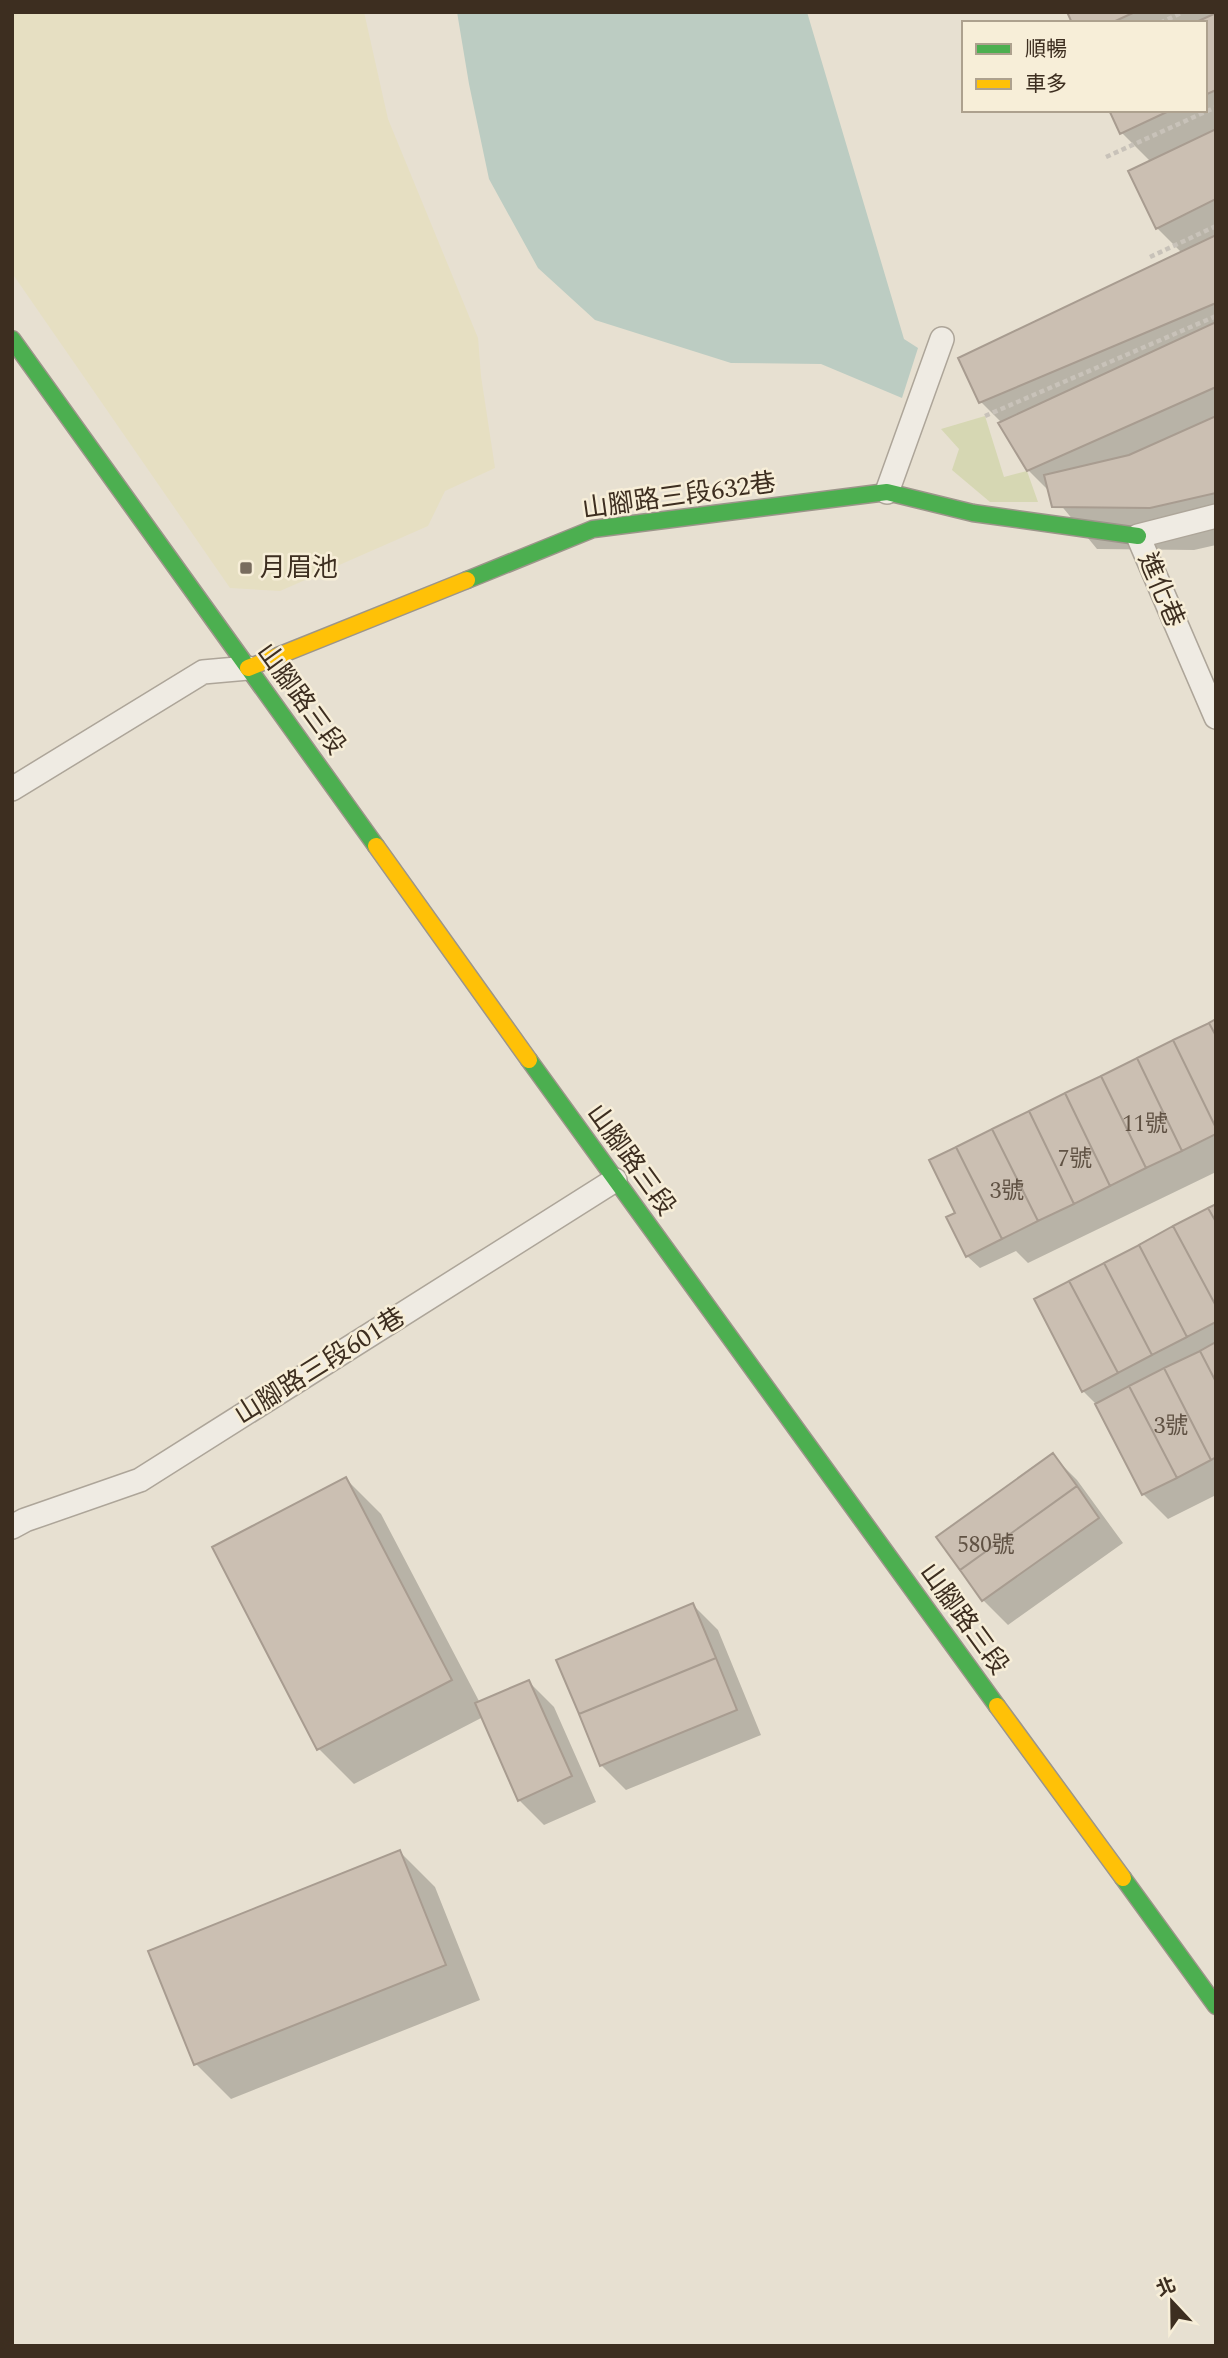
<svg xmlns="http://www.w3.org/2000/svg" width="1228" height="2358" viewBox="0 0 1228 2358" font-family="Spectral,'Noto Sans TC',serif">
	<rect width="100%" height="100%" fill="#e7e0d1"/>
	<path fill="#e6dfc2" d="M12,12h352l24,107 90,219 3,38 14,92 -50,23 -17,35 -148,65 -50,-3 -218,-315z"/>
	<path fill="#d6d7b3" d="M985,416l19,61 23,-6 11,31h-48l-38,-32 7,-21 -18,-20z"/>
	<path fill="#bcccc2" d="M457,12h350l97,327 14,9 -16,50 -81,-34 -90,-1 -136,-43 -57,-52 -49,-89 -20,-95z"/>
	<path fill="#0003" d="M1069,12h147v533l-22,5 -97,-1 -47,-57 -22,-22 -26,-47 -21,-21 201,-149 -25,-25 -6,-66 -29,-29 -11,-23h94v-87h-131z
		M1216,1021v151l-188,91 -12,-12 -36,17 -13,-12 -10,-42z
		M1216,1206v289l-48,24 -25,-25 -45,-88 -15,-15z
		M1052,1455l25,25 46,63 -115,82 -25,-25 -45,-62z
		M346,1479l35,35 99,189 49,-21 25,25 42,95 -52,23 -25,-25 -36,-83 -129,67 -35,-35z
		M693,1605l25,25 43,105 -135,55 -25,-25z
		M400,1852l35,35 45,113 -249,99 -35,-35z"/>
	<path fill="#cbbfb2" stroke="#a89c90" stroke-width="2" d="M1067,12h68l-24,11h-39z
		M1216,13v77l-11,5v-72h-11z
		M1109,110h62l-51,24z
		M1216,129v70l-60,30 -28,-58z
		M1216,235v68l-237,100 -21,-45z
		M1216,322v65l-189,84 -29,-48z
		M1216,416v77l-66,15 -98,-1 -8,-32 85,-20z
		M1216,1019v17l-7,-13z
		M1209,1023l7,13v92l-43,-88z
		M1173,1040l43,88v6l-34,17 -45,-93z
		M1137,1058l45,93 -36,17 -45,-92z
		M1101,1076l45,92 -36,18 -45,-93z
		M1065,1093l45,93 -36,18 -45,-93z
		M1029,1111l45,93 -36,17 -46,-92z
		M992,1129l46,92 -36,18 -46,-92z
		M956,1147l46,92 -36,18 -20,-40 9,-4 -26,-53z
		M1216,1204v18l-8,-14z
		M1208,1208l8,14v84l-43,-80z
		M1173,1226l43,80v16l-29,15 -48,-92z
		M1139,1245l48,92 -35,18 -48,-92z
		M1104,1263l48,92 -34,18 -49,-92z
		M1069,1281l49,92 -36,19 -48,-93z
		M1216,1342v40l-16,-31z
		M1200,1351l16,31v75l-5,3 -47,-92z
		M1164,1368l47,92 -34,18 -48,-92z
		M1129,1386l48,92 -35,17 -47,-91z
		M1053,1453l24,33 -117,84 -24,-33z
		M346,1477l106,203 -135,70 -105,-203z
		M1077,1486l22,32 -117,83 -22,-31z
		M693,1603l23,55 -137,56 -23,-54z
		M716,1658l21,52 -137,56 -21,-52z
		M529,1680l43,96 -54,25 -43,-98z
		M400,1850l46,115 -252,100 -46,-114z"/>
	<g fill="none" stroke-linecap="round" stroke-linejoin="round">
		<defs>
			<path id="lane" d="M887,492l55,-153
				M1216,516l-78,20 78,181
				M12,789l191,-117 45,-4
				M12,1527l13,-7 115,-40 475,-300"/>
			<path id="fast" d="M12,339l364,507
				M467,580l126,-51 294,-37 86,21 165,23
				M529,1060l468,646
				M1123,1878l93,128"/>
			<path id="slow" d="M248,668l219,-88
				M376,846l153,214
				M997,1706l126,172"/>
		</defs>
		<use href="#lane" stroke="#ada599" stroke-width="26"/>
		<use href="#fast" stroke="#9c958a" stroke-width="19"/>
		<use href="#slow" stroke="#9c958a" stroke-width="19"/>
		<path stroke="#c8c2b9" stroke-width="4.5" stroke-dasharray="5 3.5" stroke-linecap="butt" d="M1160,23l23,-11
			M1106,157l110,-50
			M1150,257l66,-31
			M985,416l231,-100"/>
		<use href="#lane" stroke="#efebe3" stroke-width="23"/>
		<use href="#fast" stroke="#4caf50" stroke-width="16"/>
		<use href="#slow" stroke="#ffc107" stroke-width="16"/>
	</g>
	<rect fill="#786c5e" stroke="#f7eed8" stroke-width="2.5" x="239" y="561" width="14" height="14" rx="3.5"/>
	<g text-anchor="middle" dominant-baseline="central" stroke-width="5" stroke-linejoin="round" paint-order="stroke">
		<g font-size="23" fill="#605244">
			<text x="1145" y="1124">11號</text>
			<text x="1075" y="1159">7號</text>
			<text x="1007" y="1191">3號</text>
			<text x="1171" y="1426">3號</text>
			<text x="986" y="1545">580號</text>
		</g>
		<g font-size="26" fill="#3d2e20" stroke="#f7eed8">
			<text transform="translate(679 496) rotate(-8)">山腳路三段632巷</text>
			<text transform="translate(1161 590) rotate(67)">進化巷</text>
			<text transform="translate(301 699) rotate(54)">山腳路三段</text>
			<text transform="translate(631 1160) rotate(54)">山腳路三段</text>
			<text transform="translate(320 1366) rotate(-32)">山腳路三段601巷</text>
			<text transform="translate(964 1619) rotate(54)">山腳路三段</text>
		</g>
		<g font-size="26" fill="#3d2e20" stroke="#f7eed8" text-anchor="start">
			<text x="260" y="568">月眉池</text>
		</g>
	</g>
	<rect width="1228" height="2358" fill="none" stroke="#3d2e20" stroke-width="28"/>
	<rect x="962" y="21" width="245" height="91" fill="#f7eed8" stroke="#ada18e" stroke-width="2"/>
	<rect x="976" y="44" width="35" height="10" fill="#4caf50" stroke="#ada18e" stroke-width="2"/>
	<text x="1025" y="56" font-size="21" fill="#3d2e20">順暢</text>
	<rect x="976" y="79" width="35" height="10" fill="#ffc107" stroke="#ada18e" stroke-width="2"/>
	<text x="1025" y="91" font-size="21" fill="#3d2e20">車多</text>
	<g transform="translate(1172 2302) rotate(338)" stroke="#f7eed8" stroke-width="5" paint-order="stroke">
	<path d="M0-5L12 26L0 18L-12 26Z" fill="#3d2e20"/>
	<text y="-10" font-size="19" font-weight="bold" text-anchor="middle" fill="#3d2e20">北</text>
	</g>
</svg>
